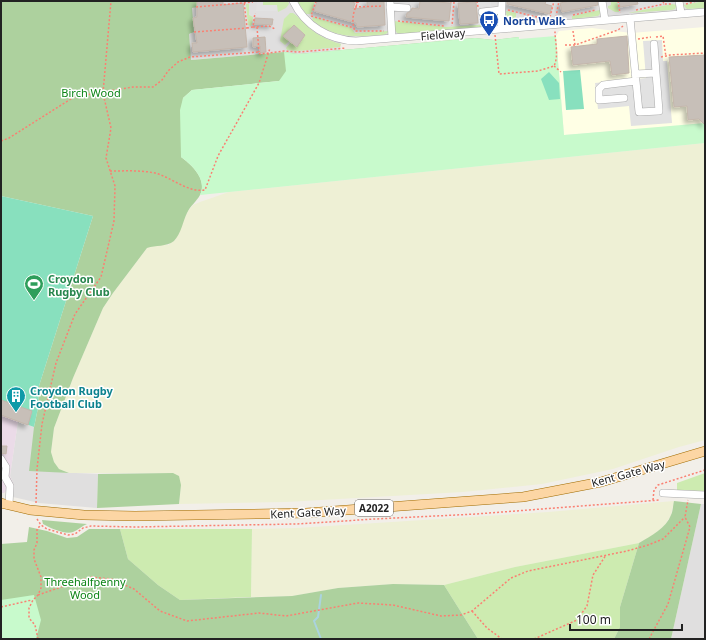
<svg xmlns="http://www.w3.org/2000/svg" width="706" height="640" viewBox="0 0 706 640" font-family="'Noto Sans',sans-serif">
	<defs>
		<filter id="shadow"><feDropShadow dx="-3.5" dy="3.5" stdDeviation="2" flood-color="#0004"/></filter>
	</defs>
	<rect width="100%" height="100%" fill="#f2efe9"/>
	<path fill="#e0dfdf" d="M197,1h508v10l-364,29 -1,10 -42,4 -14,-2 -94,8 -1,-26h2l1,-26 4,-1z
		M18,421l21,8 15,43 44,2 -1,34 -58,-5 -26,-6 1,-12 -4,-9z
		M701,504h4v135h-34z"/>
	<path fill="#ebdbe8" d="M1,415l17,6 -8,55 4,9v7l-7,-2 -3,3h-3z"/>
	<path fill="#ffffe5" d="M705,27v97l-141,11 -8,-99 3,-5 33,-3 39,5z"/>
	<path fill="#eef0d5" d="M705,143v297l-26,7 -66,22 -71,15 -79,8 -177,10 -107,2 2,-19 -8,-12h-104l-10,-4 -5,-7 -3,-10 3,-24 19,-50 30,-70 10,-15 34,-45 8,-3h13l7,-5 13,-29 5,-6 7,-3 29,-10z
		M674,501l-3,14 -6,10 -13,11 -13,7 -124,24 -71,18 -51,-1 -55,4 -46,8 -41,1 1,-68 45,-1 251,-16z"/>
	<path fill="#cdebb0" d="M263,1h25l1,3 -3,4 -8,4 -1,-7h-14z
		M297,1h18l-4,13h-5z
		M611,1h6l2,11h-4l-7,-4v-2l3,-1z
		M705,1v7l-18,1 -4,-4z
		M246,4h3v11l4,2 -1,7 -1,2 -3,-1z
		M672,4l5,1 -2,4 -3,1 -44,3z
		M600,10l1,3 -3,3 -26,3v-3z
		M506,11l10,2v8h-9z
		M290,13h3c5,3 8,7 12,11 10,10 22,16 36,20l-1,3 -42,4 -11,-1 -1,-2 5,-6 6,5 8,-12 -11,-10 -11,11 6,5 -4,4 -5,-4 4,-22z
		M494,13h4l-1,10 -5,3 -92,8 -3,-1 -2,-3 -1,-9 52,6 34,-2v-3l15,-1z
		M313,17l38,11 2,2 2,3 34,-2 -3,3 -3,1c-29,2 -48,4 -71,-15z
		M705,473v18l-28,-1v-7z
		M120,529h132l-1,68 -71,3 -22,-15 -30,-26z
		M639,543l-19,64v20l-6,12h-136l-34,-54 71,-18z"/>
	<path fill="#add19e" d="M1,1h196l1,6 -6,1 2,24 -5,2 2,26 93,-8 14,2 177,-16 19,2 25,-3v2l-240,42 -87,9 -9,8 -2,59c11,8 27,23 19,38 -3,6 -10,11 -13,18 -4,8 -6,21 -13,28 -8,6 -18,4 -27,7l-34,45 -10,15 -30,70 -19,50 -3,24 3,10 5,7 10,4 -40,-2 5,-44 4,-19 1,-22 54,-170 -92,-20z
		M173,473l6,3 2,9 -2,19 -82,4 1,-34z
		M674,501l27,3 -30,135h-57l6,-12v-20l19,-64c12,-7 27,-15 32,-28 2,-4 2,-10 3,-14z
		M42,520l45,4c-5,2 -9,6 -14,8 -8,3 -23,-4 -30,-8z
		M29,527l18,4 20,7 10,-1 12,-8h31l8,30 30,26 22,15 112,-4 46,-8 55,-4 51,1 34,54h-477v-95l26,-2z"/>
	<path fill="#c8facc" d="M556,36l8,99 141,-12v20l-505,52c7,-16 -7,-29 -19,-38l-1,-47 3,-12 9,-8 87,-9 7,-10 -2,-19 14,2 177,-16 19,2 25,-3v2z
		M34,595l7,25 -5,19h-35v-39z"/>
	<path fill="#88e0be" d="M580,70l4,39 -18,1 -3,-39z
		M549,72l10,11 1,16 -11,1 -8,-21z
		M1,196l92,20 -54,170 -1,22 -4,19 -33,-12z"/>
	<path fill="#e2e2e2" d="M257,1h6v4h14v6h-21z
		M478,1h13v5l-12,1z
		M495,15v6l-15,1v-6z
		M662,40l1,21h4l5,62 -41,3 -2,-20 -31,3 -3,-26 51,-5 -3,-37z"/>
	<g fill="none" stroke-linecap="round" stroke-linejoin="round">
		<path stroke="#aad3df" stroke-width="2" d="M321,595l-3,22 -4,4 7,18"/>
	</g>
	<path fill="#c7bfb8" stroke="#c4b6ab" filter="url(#shadow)" d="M197,1h26v4l20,-2 4,44 -54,5 -1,-9h5l-4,-25 4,-1z
		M317,1h31l7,2 -2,6 14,-2v-6l17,1 1,23 -28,2 -1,-4 -42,-12z
		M420,1l31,2 -2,18 -43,-4 1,-4 4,-2 1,-3 7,1z
		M507,1h39l-1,3 7,2 -2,8 -43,-10z
		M570,1h27l1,4 -36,7 -2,-9z
		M619,1h18l1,3 -18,3z
		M476,2l2,21 -18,1 -2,-21z
		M255,18l18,1 -1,6 -18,-1z
		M294,25l11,10 -8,12 -14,-11z
		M627,36l2,37 -17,2 -2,-14 -37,4 -2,-18 26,-3v-5z
		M265,37l1,15 -6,1v-7l-7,1v-9z
		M705,55v70l-6,-6 -11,1 -1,-14 -13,1 -5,-50z
		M1,400l31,11 -4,14 -27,-10z
		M1,446h6l-1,8 -5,-1z"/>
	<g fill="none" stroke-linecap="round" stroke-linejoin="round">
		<defs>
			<path id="minor" d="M293,1c12,25 36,39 63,40l349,-29
				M390,1l2,37
				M602,1l3,19
				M679,1l2,12
				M390,7l17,1
				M482,12l19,-2
				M501,29l1,-28
				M635,74l21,-1 -2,-29
				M636,81l3,31 20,-1 -3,-38
				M624,98l-25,2v-11l4,-4 33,-4 -6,-63
				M1,459l5,8 -1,10 5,9 -1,19
				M663,493l42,2"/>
			<path id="major" d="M1,503l29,7 54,5 51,1 171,-3 217,-16 78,-15 104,-31"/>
		</defs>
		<use href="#minor" stroke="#a9a9a9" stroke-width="8"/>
		<use href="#major" stroke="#a06b00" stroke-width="10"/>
		<path stroke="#fa8072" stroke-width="1.5" stroke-dasharray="2 2" stroke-linecap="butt" d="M316,1l-5,15 43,12
			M352,1l6,2
			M359,1c-6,9 -8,20 -4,30h29
			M446,1l8,1 -2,24
			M454,1h13
			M477,1l1,6
			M618,1l2,12
			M663,1l1,3h8
			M686,4l11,-3
			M196,7l57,-5
			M355,7l28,-1
			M508,10l33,8
			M636,10l28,-6
			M573,15l23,-5
			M550,17l4,-16
			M556,17l3,-16
			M398,21l46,5
			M253,27l16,-1 6,3
			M257,27l2,25
			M247,28l6,-1 2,-14
			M573,31l2,14
			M194,32l53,-4 -3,-27
			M495,35l4,39 39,-3 16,-5c5,-10 1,-24 1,-35
			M656,37l7,-1 3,21
			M638,39l13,-2
			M565,45h10l43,-15 5,-4
			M661,57l9,-2 35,-2
			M554,66l7,6
			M1,141l8,-3 65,-41 59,-10h20l9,-7 6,-9 10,-9 12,-5 69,-5 1,2 24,-3 14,1 48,-4
			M110,171c15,0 30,-1 45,2 16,4 33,20 50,17l13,-34 41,-73 11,-35
			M653,500l1,-10 4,-5 47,-15
			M36,503l1,-34 5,-45 14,-61 19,-49 26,-37 13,-56 1,-35 -9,-28 5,-30 -8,-35 8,-92
			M37,519l4,6 6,4 21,6 7,-1 8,-6 8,-2 44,1 161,-3 79,-5 101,-5 184,-14
			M38,595l52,-18 21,2 23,10 26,22 27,10 72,-8 27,3 72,-13 35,2 48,11 20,-1 11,-4 39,-33 17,-7 99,-20 21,-6 15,-6 22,-22
			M1,607l31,-7
			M472,611l15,17 15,11
			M38,639l-3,-14 -6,-7v-10l4,-8 5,-5 3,-7v-11l-7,-18v-9l3,-7v-14l4,-4
			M534,639l43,-19 10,-14 6,-31 13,-20
			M649,639l19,-35 22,-77 -5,-10 3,-17"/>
		<use href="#minor" stroke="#fff" stroke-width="7"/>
		<use href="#major" stroke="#fcd6a4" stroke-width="9"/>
	</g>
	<defs>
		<symbol id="bus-pin" viewBox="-11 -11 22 30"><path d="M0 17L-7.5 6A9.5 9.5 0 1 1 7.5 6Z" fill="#1a4fb4" stroke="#fff"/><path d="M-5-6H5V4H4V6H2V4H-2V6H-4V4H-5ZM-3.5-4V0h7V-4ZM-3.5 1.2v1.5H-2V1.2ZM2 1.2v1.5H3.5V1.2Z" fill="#fff"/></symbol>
		<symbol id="stadium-pin" viewBox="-11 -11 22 30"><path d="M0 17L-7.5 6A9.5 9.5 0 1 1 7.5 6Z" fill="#2e9e5b" stroke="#fff"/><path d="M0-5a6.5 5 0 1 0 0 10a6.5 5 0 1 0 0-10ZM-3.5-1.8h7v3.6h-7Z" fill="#fff"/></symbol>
		<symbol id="building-pin" viewBox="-11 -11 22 30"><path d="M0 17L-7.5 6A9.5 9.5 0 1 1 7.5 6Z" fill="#0f9aa8" stroke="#fff"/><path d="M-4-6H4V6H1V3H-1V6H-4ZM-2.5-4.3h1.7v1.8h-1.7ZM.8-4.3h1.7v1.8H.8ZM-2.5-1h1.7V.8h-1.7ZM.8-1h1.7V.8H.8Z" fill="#fff"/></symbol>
	</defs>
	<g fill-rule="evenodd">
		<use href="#bus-pin" x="478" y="9" width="22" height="30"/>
		<use href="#stadium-pin" x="23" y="273" width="22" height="30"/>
		<use href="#building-pin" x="5" y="385" width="22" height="30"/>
	</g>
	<g text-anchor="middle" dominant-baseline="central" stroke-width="3" stroke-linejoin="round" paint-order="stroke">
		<rect fill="#fff" stroke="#646464" stroke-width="1" x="355" y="500" width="38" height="16" rx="3"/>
		<g font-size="10" font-weight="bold" fill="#222">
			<text x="374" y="508">A2022</text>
		</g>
		<g font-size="11" font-weight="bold" fill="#164399" stroke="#fff" text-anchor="start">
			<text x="503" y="20">North Walk</text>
		</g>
		<g font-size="11" fill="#222" stroke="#fff">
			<text transform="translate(443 34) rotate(-5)">Fieldway</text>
			<text transform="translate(628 473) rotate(-15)">Kent Gate Way</text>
			<text transform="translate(308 512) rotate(-3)">Kent Gate Way</text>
		</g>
		<g font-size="11" fill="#0c8416" stroke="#fff">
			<text x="91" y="92">Birch Wood</text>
			<text x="85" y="581">Threehalfpenny<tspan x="85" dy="13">Wood</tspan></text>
		</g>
		<g font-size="11" font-weight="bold" fill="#27864d" stroke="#fff" text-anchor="start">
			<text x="48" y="278">Croydon<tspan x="48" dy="13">Rugby Club</tspan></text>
		</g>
		<g font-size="11" font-weight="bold" fill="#0d838f" stroke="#fff" text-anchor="start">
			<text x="30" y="390">Croydon Rugby<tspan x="30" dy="13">Football Club</tspan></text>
		</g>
	</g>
	<rect width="706" height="640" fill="none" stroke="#222222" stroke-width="4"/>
	<path d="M570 624v6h112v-6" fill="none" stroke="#222222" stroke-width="2"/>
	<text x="576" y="624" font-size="12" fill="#222222" stroke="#ffffff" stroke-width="3" paint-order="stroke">100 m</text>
</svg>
